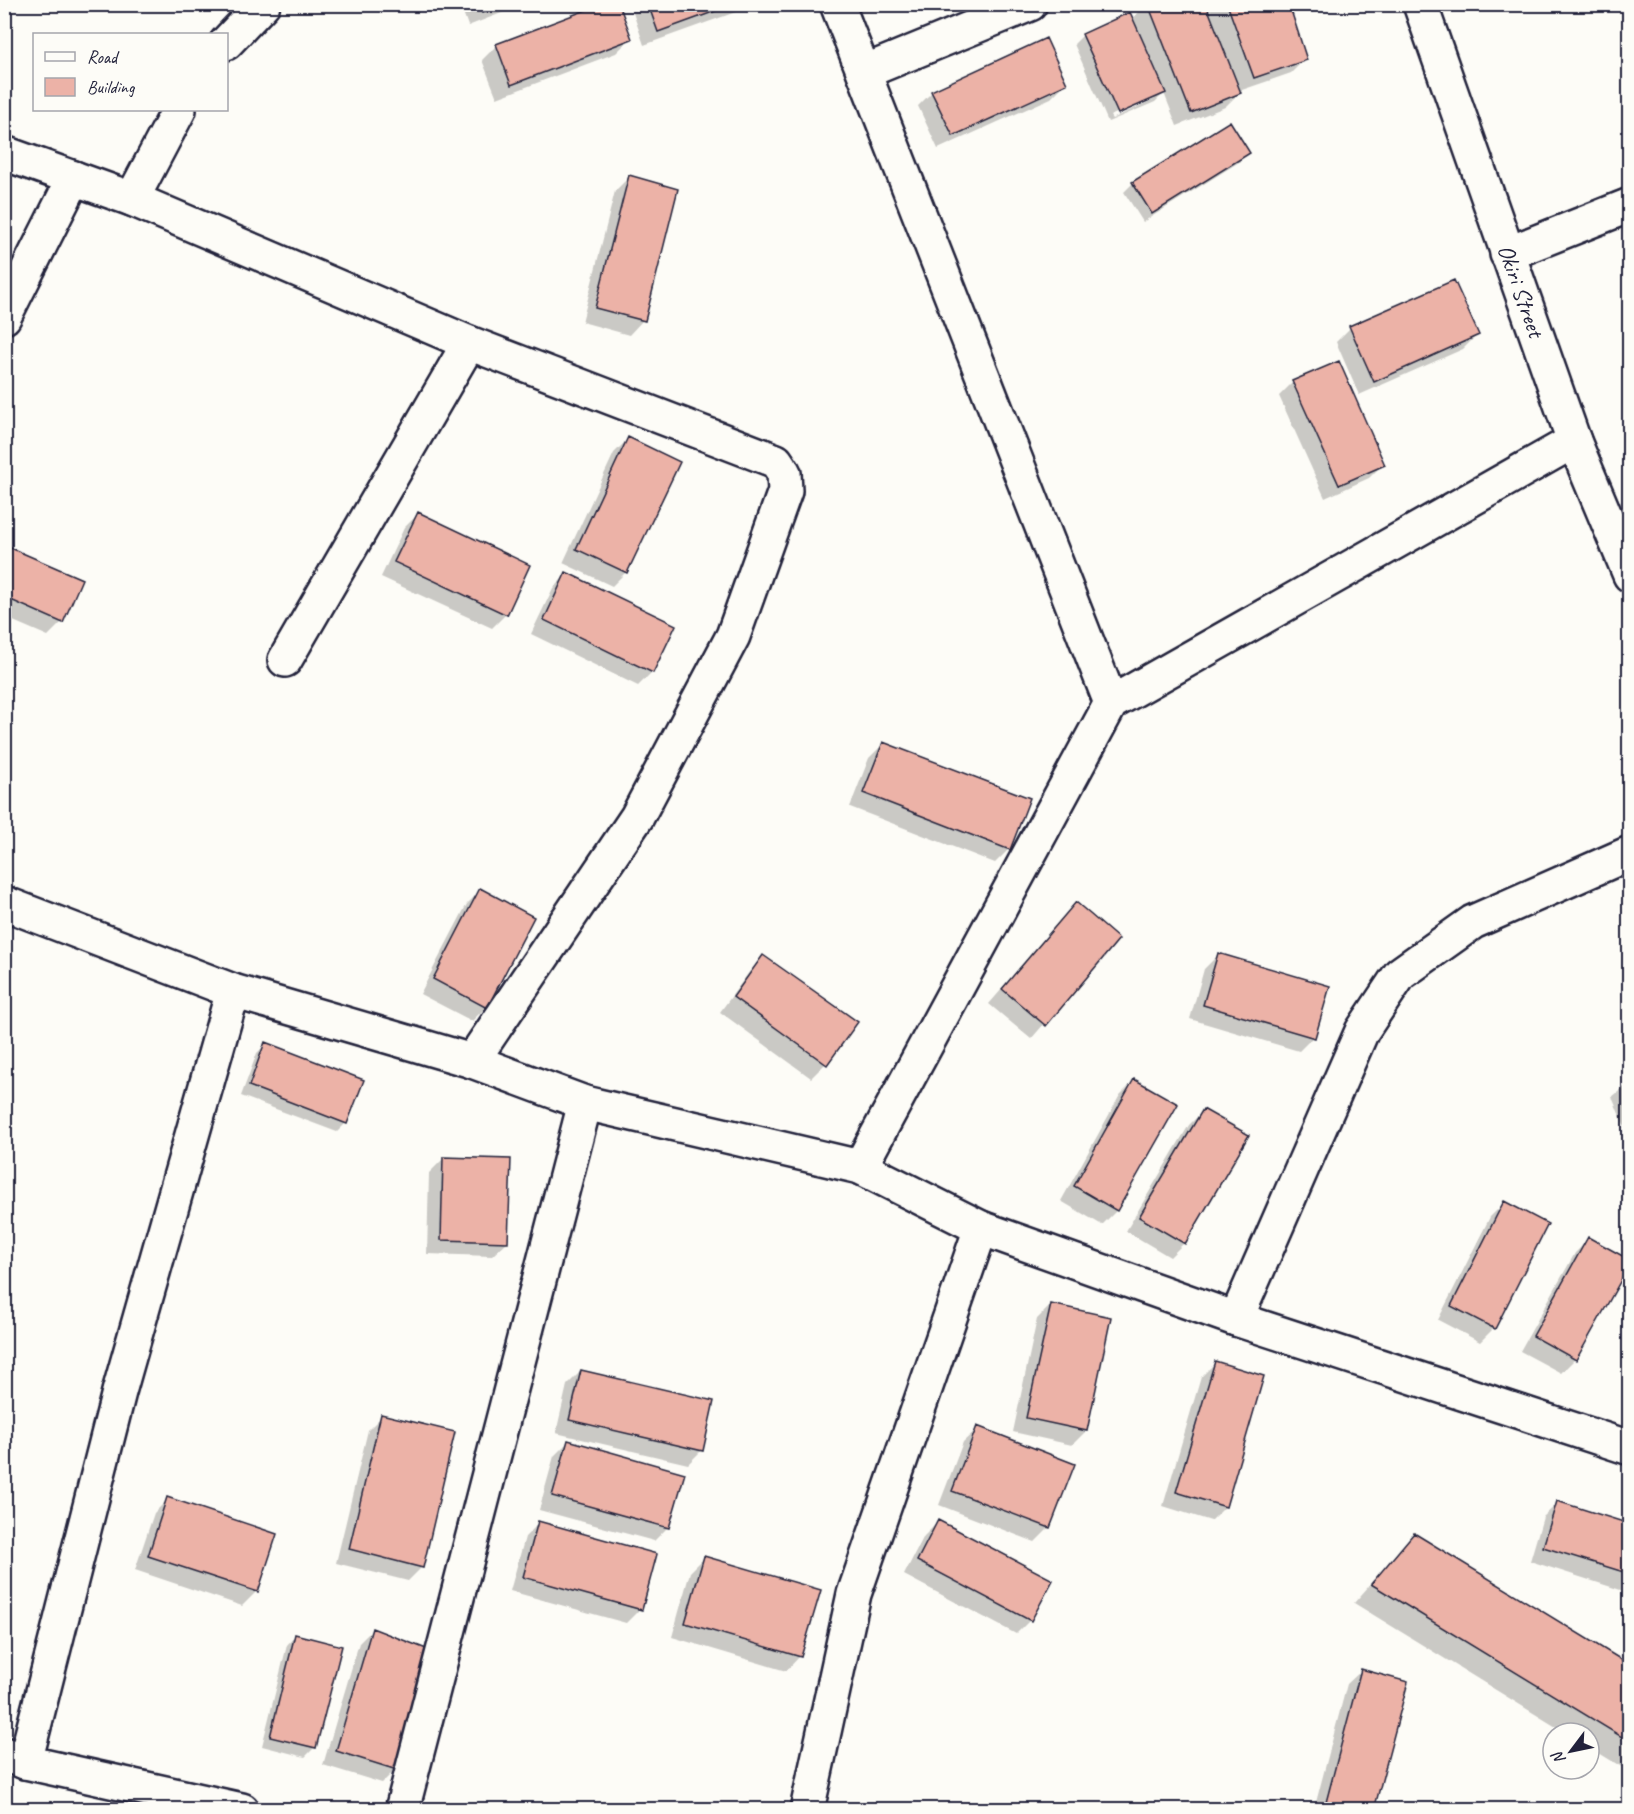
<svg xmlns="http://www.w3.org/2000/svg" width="1634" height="1814" viewBox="0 0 1634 1814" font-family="Caveat,sans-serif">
	<rect width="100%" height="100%" fill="#fdfcf7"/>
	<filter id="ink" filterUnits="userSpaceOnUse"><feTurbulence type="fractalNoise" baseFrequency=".0167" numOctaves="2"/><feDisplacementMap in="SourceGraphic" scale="12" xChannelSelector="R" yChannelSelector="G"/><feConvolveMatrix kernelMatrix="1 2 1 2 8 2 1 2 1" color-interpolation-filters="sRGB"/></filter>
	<g filter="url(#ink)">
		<path fill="#0003" fill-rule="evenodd" d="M460,4h65l-57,22z
			M606,4l24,35 -14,14 -119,45 -15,-38 14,-14z
			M630,4h128l-114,41z
			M1147,4h57l4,9 3,-1 -3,-8h80l17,55 -14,14 -52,18v2l-14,14 -48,19 -13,-33 -9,9 -47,20 -34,-78 9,-9 49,-16zM1155,96v3l-43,20 -2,-3z
			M1065,84l-14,14 -113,51 -20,-43 14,-14z
			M1248,153l-9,9 -96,60 -19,-30 9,-9z
			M629,177l14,143 -14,15 -47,-13 33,-131z
			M1350,328l127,7 -14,14 -104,46 -23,-53z
			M1293,382l90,82 -14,14 -44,20 -46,-102z
			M628,439l-2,133 -14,14 -49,-23 51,-110z
			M418,514l88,100 -14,14 -111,-51 23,-49z
			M4,547l58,75 -14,14 -44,-19z
			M567,574l85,98 -14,14 -107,-52 22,-46z
			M883,744l126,105 -14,14 -145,-56 19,-49z
			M481,890l5,117 -14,14 -52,-27 47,-90z
			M1076,904l41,36 -86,99 -42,-35z
			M1218,955l95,82 -14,14 -109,-32 14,-50z
			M764,957l92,66 -31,41 -14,14 -91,-66 30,-41z
			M266,1044l80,79 -9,9 -96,-36 16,-43z
			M1134,1081l42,24 -60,106 -14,14 -41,-24 59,-106z
			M1630,1082v58l-18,-43z
			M1203,1111l-19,132 -14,14 -44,-26 63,-106z
			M443,1159l64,83 -15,14 -65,-2 2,-81z
			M1504,1203l-10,125 -14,14 -42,-22 52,-103z
			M1589,1239l-14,120 -14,14 -41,-22 55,-98z
			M1051,1305l35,126 -14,14 -59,-13 24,-113z
			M1215,1363l10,144 -14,14 -48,-15 38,-129z
			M581,1371l121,79 -14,14 -132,-31 11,-48z
			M382,1416l40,151 -14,14 -72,-18 32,-133z
			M978,1428l71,100 -14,14 -96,-37 24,-63z
			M568,1442l100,85 -14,14 -115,-31 15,-54z
			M168,1499l107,36 -19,57 -14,14 -107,-36 19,-57z
			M1558,1503l72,22v68l-100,-32 13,-44z
			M938,1522l92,98 -14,14 -112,-59 20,-39z
			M539,1523l101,86 -14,14 -116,-32 15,-54z
			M1414,1535l216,131v106l-41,-25v-14h-23l-212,-130z
			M704,1558l96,98 -14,15 -114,-34 18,-65z
			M373,1629l23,140 -14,14 -59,-18 36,-122z
			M296,1635l44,12 -26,101 -9,9 -43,-11 25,-101z
			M1362,1670l11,140h-59l33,-126z"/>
		<path fill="#ecb2a7" stroke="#22223b" stroke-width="1.5" d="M479,4h25l-22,9z
			M602,4h17l13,35 -121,46 -15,-41z
			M648,4h87l-77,28z
			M1148,4h58l35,89 -50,20z
			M1227,4h62l18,56 -53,18z
			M1130,12l36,81 -48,21 -36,-80z
			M1046,38l21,46 -114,52 -22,-45z
			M1230,121l20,32 -98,61 -20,-32z
			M629,175l49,14 -33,132 -50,-13z
			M1454,280l25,55 -105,47 -25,-56z
			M1339,361l46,104 -46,20 -47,-104z
			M628,437l52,25 -53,111 -51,-24z
			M418,512l112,53 -23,50 -113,-53z
			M4,545l78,34 -19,44 -59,-26z
			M566,572l110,53 -23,48 -109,-53z
			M883,742l147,56 -20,52 -147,-57z
			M480,888l54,29 -47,91 -54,-29z
			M1076,902l43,37 -73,87 -44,-37z
			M1218,953l112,33 -15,52 -112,-33z
			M763,955l95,67 -31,43 -94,-68z
			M265,1042l99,38 -17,44 -98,-38z
			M1134,1079l44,25 -61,107 -43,-25z
			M1203,1109l46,26 -64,109 -46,-27z
			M443,1157l68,2 -3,83 -67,-2z
			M1504,1201l44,23 -53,105 -44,-23z
			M1588,1237l42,23v4l-54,96 -43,-24z
			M1051,1304l60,13 -24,114 -61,-13z
			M1215,1361l49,15 -38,131 -50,-15z
			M581,1370l133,31 -11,50 -134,-31z
			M381,1414l74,18 -32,136 -74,-19z
			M977,1426l98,38 -25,64 -98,-37z
			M568,1440l117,33 -16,55 -117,-32z
			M167,1497l110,37 -19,58 -110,-36z
			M1557,1501l73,23v50l-87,-27z
			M938,1520l115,60 -22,41 -114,-60z
			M538,1521l119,33 -15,56 -119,-33z
			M1414,1533l216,132v77l-259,-158z
			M704,1556l117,34 -20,67 -116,-34z
			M372,1628l57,22 -32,120 -61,-19z
			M295,1634l47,12 -26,102 -46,-11z
			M1361,1669l47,13 -34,128h-50z"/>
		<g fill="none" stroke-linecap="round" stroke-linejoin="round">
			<defs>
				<g id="minor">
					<path d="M837,4l274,699"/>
					<path id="s1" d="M1420,4l154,437 56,134"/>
					<path d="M226,43l37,-39"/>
					<path d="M864,72l166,-68"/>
					<path d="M4,153l128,46 337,144 307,118 8,12 1,18 -52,145 -96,181 -165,244"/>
					<path d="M132,199l47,-89"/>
					<path d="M1507,254l123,-49"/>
					<path d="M4,317l70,-139"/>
					<path d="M285,660l184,-317"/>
					<path d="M4,903l229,88 239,70 113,42 275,64 121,61 255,91 394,129"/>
					<path d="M860,1167l251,-464 463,-262"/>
					<path d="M1236,1319l126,-288 38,-57 73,-52 157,-69"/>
					<path d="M4,1754l21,8 217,48"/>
					<path d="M25,1762l94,-370 114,-401"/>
					<path d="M402,1810l183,-707"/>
					<path d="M807,1810l47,-216 127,-366"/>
				</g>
			</defs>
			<use href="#minor" stroke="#22223b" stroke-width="38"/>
			<use href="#minor" stroke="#fdfcf7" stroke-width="33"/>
		</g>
	</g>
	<g text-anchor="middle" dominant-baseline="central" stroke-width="4.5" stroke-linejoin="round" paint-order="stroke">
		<g font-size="24" fill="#22223b" stroke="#fdfcf7">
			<text stroke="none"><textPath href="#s1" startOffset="304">Okiri Street</textPath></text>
		</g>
	</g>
	<rect width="1634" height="1814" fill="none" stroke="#fdfcf7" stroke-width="24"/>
	<rect x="12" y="12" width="1610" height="1790" fill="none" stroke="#22223b" stroke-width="2" filter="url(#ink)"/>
	<rect x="33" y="33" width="195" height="78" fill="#fdfcf7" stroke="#a5a5ac" stroke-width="1.5"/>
	<rect x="45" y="52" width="30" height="9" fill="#fdfcf7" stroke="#a5a5ac" stroke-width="1.5"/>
	<text x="87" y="63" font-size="18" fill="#22223b">Road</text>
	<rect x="45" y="78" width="30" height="18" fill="#ecb2a7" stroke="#a5a5ac" stroke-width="1.5"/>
	<text x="87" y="93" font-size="18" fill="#22223b">Building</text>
	<g transform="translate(1571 1751) rotate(238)"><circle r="28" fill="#fdfcf7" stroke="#a5a5ac" stroke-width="1.5"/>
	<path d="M0-4.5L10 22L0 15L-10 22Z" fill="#22223b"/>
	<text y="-9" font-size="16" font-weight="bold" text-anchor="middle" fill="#22223b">N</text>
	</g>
</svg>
